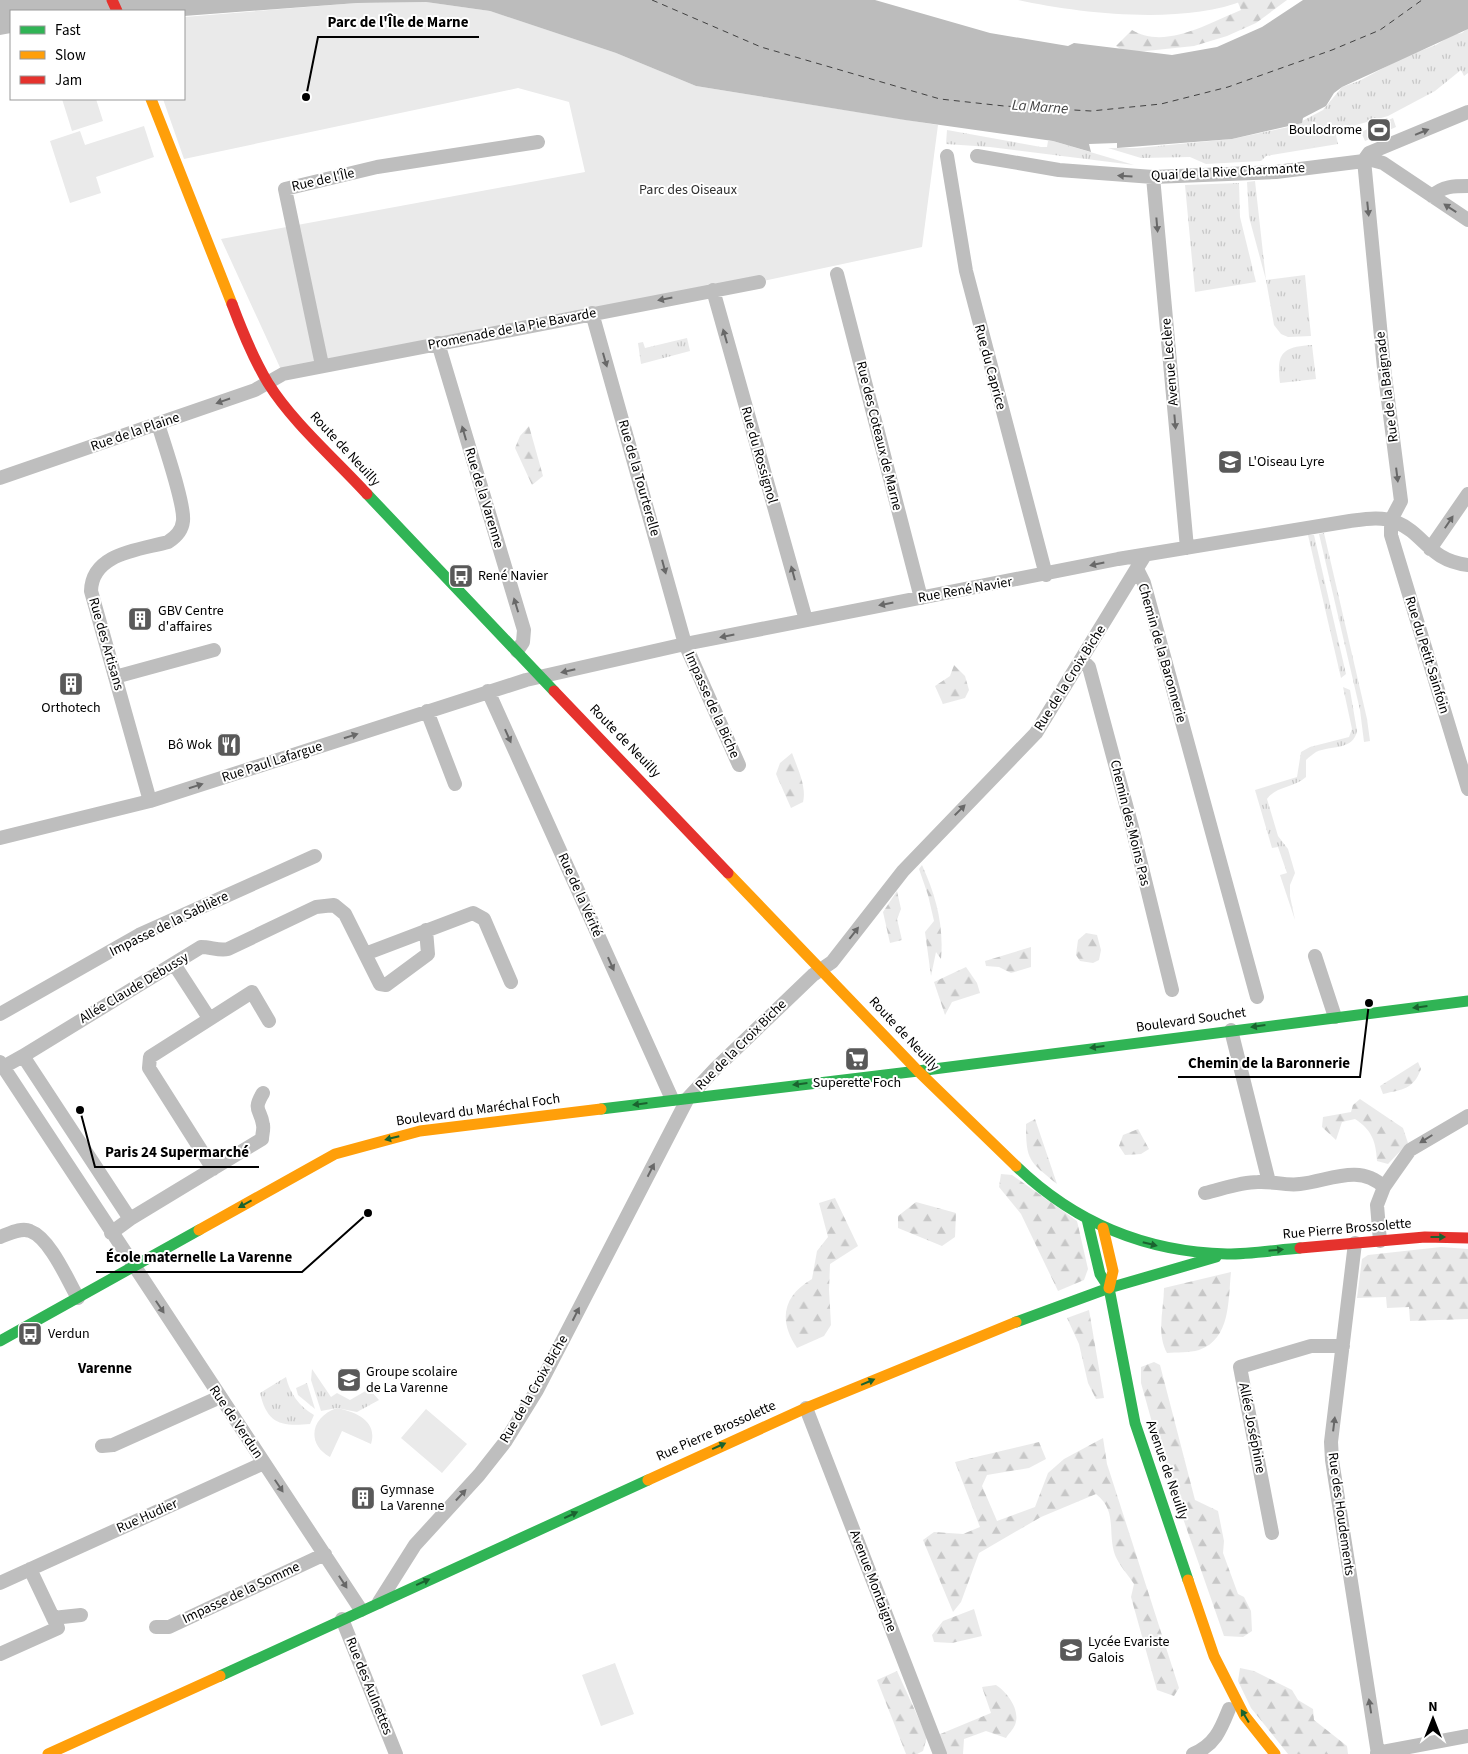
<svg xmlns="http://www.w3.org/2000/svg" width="1468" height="1754" viewBox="0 0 1468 1754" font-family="'Source Sans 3',sans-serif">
	<defs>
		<pattern id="grass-tufts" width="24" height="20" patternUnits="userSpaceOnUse" patternTransform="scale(1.25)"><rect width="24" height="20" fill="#eaeaea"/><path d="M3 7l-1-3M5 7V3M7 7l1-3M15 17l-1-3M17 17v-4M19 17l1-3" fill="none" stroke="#c7c7c7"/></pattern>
		<pattern id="forest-firs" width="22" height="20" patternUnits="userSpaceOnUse" patternTransform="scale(1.25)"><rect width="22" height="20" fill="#eaeaea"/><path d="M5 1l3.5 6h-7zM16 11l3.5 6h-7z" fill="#c7c7c7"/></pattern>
	</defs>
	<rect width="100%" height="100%" fill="#fff"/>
	<path fill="url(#grass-tufts)" d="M1468,28v45l-4,3 -3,-6 -26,21 -47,25 -53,15 3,13 -72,12 -5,5 -55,3 -16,-7 -49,1 -33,-10h29l95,-9 61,-13 30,-16 19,-23 17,-6 45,-24 32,-12 16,-10 10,-2z
		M947,130l94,17h6l1,-6h5l81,24 -144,-18 -44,-3z
		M1255,181l11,99 39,-5 6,61 -23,1 -7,-3 -7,-9 -8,-45 -17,-63 -2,-35z
		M1239,183l1,34 16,65 -61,10 -10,-107z
		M687,338l3,13 -49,13 -3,-21 5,-1 2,6z
		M1312,345l4,34 -36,4c-4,-31 3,-36 32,-38z
		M1324,533l43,186 3,22 -6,1 -4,-32 -41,-176z
		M1308,535h6l32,139 -5,4z
		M1343,687l7,3 7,41c-4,20 -26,14 -41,21 -3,2 -7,5 -10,8v17c-12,11 -30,9 -39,22l11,37 10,13 7,24 -5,12v11l5,24 -15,-45 7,-2 -9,-26 -6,1 -17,-58 42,-13 4,-25 9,-5 39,-10 3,-8z
		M312,1369l19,28 6,-4 13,7 19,-11 10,11 -22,12 -20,-4 -16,3 -10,-31z
		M286,1377c4,17 13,29 28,38l-4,9c-30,3 -43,-1 -50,-31z
		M307,1383l8,26 -17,-14 -2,-7z"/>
	<path fill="url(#forest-firs)" d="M1237,0h50l-31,23 -29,13 -33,10 -67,7 -11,-7 16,-16c33,20 77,-7 109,-20z
		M529,426l14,50 -11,9 -17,-37 5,-12z
		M954,665l11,11 4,14 -4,8 -22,6 -8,-18 15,-10z
		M792,753c5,14 15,34 11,49l-12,6 -15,-34 4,-11z
		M922,865c14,31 22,60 19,94l-5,-7 -5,24 -6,-44 9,-11 -6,-26 -9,-26z
		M897,891l4,18 -4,10 5,21 -12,3 -7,-31z
		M1086,933l11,2 4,15 -2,10 -6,3 -13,-2 -4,-6 2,-15z
		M1031,947v20l-20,6 -12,-6 -13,-1 -1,-5z
		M966,967l11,16 3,10 -28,9 -7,13 -11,-33z
		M1418,1062l3,7c-8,21 -18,20 -38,25l-3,-8z
		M1360,1099l43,29 5,15 -20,21 -11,-3c-1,-19 -5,-31 -22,-42l-13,3 -6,18 -14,-13 1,-10 28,-5 2,-7z
		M1035,1119l22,65c-28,-23 -31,-23 -31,-60z
		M1138,1129l11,20 -8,5 -16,1 -6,-9 4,-11z
		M1001,1174l11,1 65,46 11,48 -4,11 -26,11 -37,-77 -22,-27z
		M835,1198l23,48 -28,18 -1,26 2,35 -7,11 -27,12c-19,-28 -14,-52 15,-69l5,-28 11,-14 -9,-34z
		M916,1202l40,11 -1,24 -13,9 -44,-18v-12z
		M1441,1247l27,2v70l-58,2 -1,-14 -22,1 -1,-11 -29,1 5,-39 6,-4z
		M1231,1272c-3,28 0,67 -32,78 -10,3 -22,2 -32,3 -11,-20 -3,-44 -3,-65z
		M1089,1310l15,88 -8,1 -8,-16 -9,-39 -12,-26z
		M1154,1362l6,3 35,135 23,11 6,30 -1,12 15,41 6,3 7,14 1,20 -9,6 -19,-1 -62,-178 -21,-75v-16z
		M1103,1438l4,26 72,224 -5,8 -17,-6 -26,-93 3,-13c-6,-9 -15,-19 -19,-29 -8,-23 3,-44 -19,-61l-55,23 -62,36 -18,49 -8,10 -30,-72 11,-8 29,2 17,-7 -25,-65 84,-20 7,17 -17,9 -42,7 -5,11 15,35 38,-14 13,-34 16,-14z
		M974,1609l8,27 -30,7 -18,-1 -2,-7 11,-14z
		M1240,1668l14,3 38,19 6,10 15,9 1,11 33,26 1,8h-60l-37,-46 -13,-27z
		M897,1671l30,66 -4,14 -6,3h-11l-29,-74z
		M996,1685c11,7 25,25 19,40 -2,5 -7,9 -9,13l-20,-7 -22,8 -1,15h-19l-6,-19 53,-22 -9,-26z"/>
	<path fill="#eaeaea" d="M1018,0h227c-61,25 -163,14 -227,0z
		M426,2l64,9 126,42 80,33 242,39 -16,122 -163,35 -476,92 -62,-135 364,-67 -16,-70 -51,-14 -334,71 -21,-60h21v-82l173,-14z
		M62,99h34l7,22 -31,10z
		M1393,118l3,9 -31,14 -4,-9z
		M1329,120l4,17c-14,11 -26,12 -44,9l-1,-13z
		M144,126l10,31 -58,20 5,16 -31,10 -20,-62 30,-10 5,14z
		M337,1408c19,4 41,13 34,36l-29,-13 -12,26c-25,-14 -18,-41 7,-49z
		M426,1409l41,35 -25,29 -41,-35z
		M615,1663l19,51 -33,12 -19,-51z"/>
	<path fill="#bcbcbc" d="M0,0h875l115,33 78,13 6,-3 98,12 45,-8 45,-20 41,-27h165v29l-126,58 -8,6 -8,13 -23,12 -1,5 -70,16 -115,9v-5l-28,1 2,8 -38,-11 -148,-21 -209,-34 -80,-33 -126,-42 -64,-9 -69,1 -173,13v-5h-173v22l-11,2z"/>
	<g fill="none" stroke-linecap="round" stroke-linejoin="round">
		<path stroke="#414141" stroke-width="1" stroke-dasharray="6 5" stroke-linecap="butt" d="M652,0l109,47 179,52 64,7 87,5 70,-7 67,-17 104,-37 48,-20 42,-30"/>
		<path stroke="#bebebe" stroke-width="14" d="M947,156l19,115 80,304
			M977,156l82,14 94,7 123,-5 96,-12 11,3 85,57
			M1364,160l20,208 17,133 -10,19v15l77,254
			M1364,160l5,-7 99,-41
			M1153,177l34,371
			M1432,196c11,-10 22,-10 36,-10
			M837,274l84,324
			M713,290l93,330
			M592,313l93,331 54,121
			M438,343l86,287 -1,12 -6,9
			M322,365l-37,-176 92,-22 161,-25
			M0,478l255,-88 28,-16 476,-92
			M1430,549l38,-55
			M1137,569l7,14 113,414
			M1082,660l7,7 43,160 40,163
			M115,677l99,-27
			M488,691l184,408
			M427,711l28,73
			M150,801l-59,-210c1,-38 48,-41 77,-49 8,-5 14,-11 15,-21 2,-17 -19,-77 -25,-97
			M0,838l150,-37 376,-121 159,-36 433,-85 232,-38c15,-2 32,-5 46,1 29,12 32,38 72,43
			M365,954l108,-41 11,6 27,63
			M1315,956l20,61
			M174,964l35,54
			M0,1014l139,-79 176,-79
			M1231,1030l38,152
			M23,1056l178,-109c10,0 18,4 27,2l88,-42 18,-2 11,9 35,70 6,1 42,-31 -2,-24
			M0,1062l361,548
			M3,1067l20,-11 107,163 -19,14
			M213,1169l-64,-101 1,-11 102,-65 17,29
			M1205,1193c17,-4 35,-11 53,-11 14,-1 28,4 42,2 29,-3 59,-21 84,3
			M130,1219l132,-80c0,-4 2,-10 1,-14 -2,-16 -11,-14 0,-32
			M0,1237c9,-3 21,-10 30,-6 20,7 38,50 48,67
			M1380,1241l-3,-36 7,-18 9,-13 17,-24 58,-34
			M1355,1243l-24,199 1,18 46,294
			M806,1408l134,346
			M102,1446l11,-1 107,-48
			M1272,1533l-32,-166 71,-21h32
			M0,1583l264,-120
			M379,1602l36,-57 64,-70 26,-33 32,-52 151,-292 28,-30 97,-93 19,-13 71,-91 133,-138 109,-178
			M53,1618l28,-3
			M342,1619l54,135
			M156,1627h13l156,-73
			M0,1654l58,-26 -28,-59
			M1377,1753l91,-17
			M1193,1754c22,-9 28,-25 36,-45"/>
		<path stroke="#30b455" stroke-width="11" d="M367,494l187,197
			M918,1071l550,-70
			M601,1109l317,-38
			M1016,1166c59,57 129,86 211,88 24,0 49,-4 73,-6
			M1087,1219l13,55 9,14 26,135 53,157
			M1109,1288l107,-31
			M1016,1322l93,-34
			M0,1341l199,-111
			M220,1676l428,-196"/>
		<path stroke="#ff9f0a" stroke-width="11" d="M151,99l81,205
			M728,873l190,198 98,95
			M1103,1228l10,43 -4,17
			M199,1230l136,-76 85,-23 181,-22
			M648,1480l158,-72 210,-86
			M1188,1580l26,76 30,59 31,39
			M48,1754l172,-78"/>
		<path stroke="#e5322d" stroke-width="11" d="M112,0l5,11
			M232,304c10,27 21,54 36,79 25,40 67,76 99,111
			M554,691l174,182
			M1300,1248l125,-11 43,1"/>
	</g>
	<defs><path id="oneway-solid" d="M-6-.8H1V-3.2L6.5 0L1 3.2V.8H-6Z" transform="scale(1.25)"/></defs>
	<g fill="#686868">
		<use href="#oneway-solid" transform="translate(1422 132) rotate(-22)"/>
		<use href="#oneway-solid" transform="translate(1125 176) rotate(-176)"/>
		<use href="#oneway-solid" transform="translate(1450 208) rotate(-147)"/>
		<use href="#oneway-solid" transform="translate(1368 209) rotate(84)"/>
		<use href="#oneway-solid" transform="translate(1157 225) rotate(85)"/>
		<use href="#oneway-solid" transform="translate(665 299) rotate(169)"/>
		<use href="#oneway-solid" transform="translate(725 336) rotate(-106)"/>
		<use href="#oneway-solid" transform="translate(605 360) rotate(74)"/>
		<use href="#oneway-solid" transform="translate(223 401) rotate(161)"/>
		<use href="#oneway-solid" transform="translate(1175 422) rotate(85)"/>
		<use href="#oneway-solid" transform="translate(464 433) rotate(-106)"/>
		<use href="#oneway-solid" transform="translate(1397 475) rotate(83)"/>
		<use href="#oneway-solid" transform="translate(1449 522) rotate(-56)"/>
		<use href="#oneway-solid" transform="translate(1097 564) rotate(168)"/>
		<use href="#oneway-solid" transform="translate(664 567) rotate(75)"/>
		<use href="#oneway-solid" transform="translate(793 573) rotate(-105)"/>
		<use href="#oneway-solid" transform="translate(886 604) rotate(169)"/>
		<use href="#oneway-solid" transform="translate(516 605) rotate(-107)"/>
		<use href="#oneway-solid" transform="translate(727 636) rotate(169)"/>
		<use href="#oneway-solid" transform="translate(568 671) rotate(167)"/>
		<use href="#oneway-solid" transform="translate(351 736) rotate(-18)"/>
		<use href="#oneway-solid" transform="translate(508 736) rotate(66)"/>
		<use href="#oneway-solid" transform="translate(196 786) rotate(-18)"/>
		<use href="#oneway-solid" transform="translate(960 810) rotate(-45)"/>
		<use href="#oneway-solid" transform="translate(854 933) rotate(-52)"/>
		<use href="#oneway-solid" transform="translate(611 964) rotate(66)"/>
		<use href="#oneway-solid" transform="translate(1426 1139) rotate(148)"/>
		<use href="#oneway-solid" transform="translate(651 1170) rotate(-63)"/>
		<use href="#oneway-solid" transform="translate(160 1307) rotate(56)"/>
		<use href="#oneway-solid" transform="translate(576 1314) rotate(-63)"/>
		<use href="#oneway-solid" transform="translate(1334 1424) rotate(-83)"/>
		<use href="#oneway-solid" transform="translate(279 1486) rotate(56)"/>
		<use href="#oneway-solid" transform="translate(461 1495) rotate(-47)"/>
		<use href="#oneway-solid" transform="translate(343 1582) rotate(57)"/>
		<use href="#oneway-solid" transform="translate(1370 1706) rotate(-99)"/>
	</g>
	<g fill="#1a632f">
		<use href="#oneway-solid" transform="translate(1420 1007) rotate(173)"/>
		<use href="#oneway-solid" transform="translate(1258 1026) rotate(172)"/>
		<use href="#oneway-solid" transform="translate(1097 1047) rotate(173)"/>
		<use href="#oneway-solid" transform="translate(800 1084) rotate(173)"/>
		<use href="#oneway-solid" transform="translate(640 1104) rotate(173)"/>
		<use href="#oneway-solid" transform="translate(392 1138) rotate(166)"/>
		<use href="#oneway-solid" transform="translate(245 1204) rotate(151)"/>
		<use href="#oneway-solid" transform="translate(1438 1237)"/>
		<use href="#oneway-solid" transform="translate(1150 1244) rotate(14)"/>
		<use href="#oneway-solid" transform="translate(1276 1250) rotate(-5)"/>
		<use href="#oneway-solid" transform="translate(868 1382) rotate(-23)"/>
		<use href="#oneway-solid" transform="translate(719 1446) rotate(-24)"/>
		<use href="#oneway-solid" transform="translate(571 1515) rotate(-25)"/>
		<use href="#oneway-solid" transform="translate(423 1582) rotate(-24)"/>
		<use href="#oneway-solid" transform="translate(1245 1716) rotate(-121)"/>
	</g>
	<defs>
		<symbol id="stadium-square" viewBox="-11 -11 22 22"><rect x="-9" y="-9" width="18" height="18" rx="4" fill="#595959" stroke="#fff"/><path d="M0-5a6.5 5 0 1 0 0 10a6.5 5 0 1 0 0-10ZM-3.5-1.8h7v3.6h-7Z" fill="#fff"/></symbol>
		<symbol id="school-square" viewBox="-11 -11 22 22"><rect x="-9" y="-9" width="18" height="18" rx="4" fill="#595959" stroke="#fff"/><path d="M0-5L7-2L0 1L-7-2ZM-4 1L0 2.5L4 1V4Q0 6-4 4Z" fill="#fff"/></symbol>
		<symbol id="bus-square" viewBox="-11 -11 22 22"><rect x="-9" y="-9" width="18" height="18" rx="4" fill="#595959" stroke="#fff"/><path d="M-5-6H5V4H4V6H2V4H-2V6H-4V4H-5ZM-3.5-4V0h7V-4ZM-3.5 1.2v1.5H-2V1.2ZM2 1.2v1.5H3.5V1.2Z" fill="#fff"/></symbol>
		<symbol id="building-square" viewBox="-11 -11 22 22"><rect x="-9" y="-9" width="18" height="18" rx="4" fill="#595959" stroke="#fff"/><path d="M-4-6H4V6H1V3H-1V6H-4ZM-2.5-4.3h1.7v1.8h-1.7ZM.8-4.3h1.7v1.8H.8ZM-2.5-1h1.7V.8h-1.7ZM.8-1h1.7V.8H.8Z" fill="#fff"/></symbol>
		<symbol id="restaurant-square" viewBox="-11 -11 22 22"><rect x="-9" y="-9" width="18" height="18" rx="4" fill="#595959" stroke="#fff"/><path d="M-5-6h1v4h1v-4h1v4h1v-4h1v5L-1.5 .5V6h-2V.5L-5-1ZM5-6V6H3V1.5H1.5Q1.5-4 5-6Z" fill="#fff"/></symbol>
		<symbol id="supermarket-square" viewBox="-11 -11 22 22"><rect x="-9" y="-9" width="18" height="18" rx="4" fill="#595959" stroke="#fff"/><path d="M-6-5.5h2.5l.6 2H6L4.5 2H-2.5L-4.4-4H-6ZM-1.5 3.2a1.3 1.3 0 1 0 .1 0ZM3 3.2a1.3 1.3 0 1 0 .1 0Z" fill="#fff"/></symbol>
	</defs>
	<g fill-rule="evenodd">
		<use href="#stadium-square" x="1365" y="116" width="28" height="28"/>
		<use href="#school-square" x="1216" y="448" width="28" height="28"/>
		<use href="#bus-square" x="447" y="562" width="28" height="28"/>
		<use href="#building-square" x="126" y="605" width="28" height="28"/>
		<use href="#building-square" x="57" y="670" width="28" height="28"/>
		<use href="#restaurant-square" x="215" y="731" width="28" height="28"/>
		<use href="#supermarket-square" x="843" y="1045" width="28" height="28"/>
		<use href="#bus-square" x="16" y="1320" width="28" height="28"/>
		<use href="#school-square" x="335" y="1366" width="28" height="28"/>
		<use href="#building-square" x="349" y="1484" width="28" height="28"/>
		<use href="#school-square" x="1057" y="1636" width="28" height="28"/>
	</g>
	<g text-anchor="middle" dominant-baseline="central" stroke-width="4" stroke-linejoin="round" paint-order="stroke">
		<g font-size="14" fill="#000" stroke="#fff" text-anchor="start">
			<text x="1362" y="130" text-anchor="end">Boulodrome</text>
			<text x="1248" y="462">L'Oiseau Lyre</text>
			<text x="478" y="576">René Navier</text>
			<text x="158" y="611">GBV Centre<tspan x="158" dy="16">d'affaires</tspan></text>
			<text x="71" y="708" text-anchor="middle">Orthotech</text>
			<text x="212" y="745" text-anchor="end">Bô Wok</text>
			<text x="857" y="1083" text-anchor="middle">Superette Foch</text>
			<text x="48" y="1334">Verdun</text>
			<text x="366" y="1372">Groupe scolaire<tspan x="366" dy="16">de La Varenne</tspan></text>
			<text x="380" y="1490">Gymnase<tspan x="380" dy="16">La Varenne</tspan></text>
			<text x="1088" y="1642">Lycée Evariste<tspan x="1088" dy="16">Galois</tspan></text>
		</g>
		<g font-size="14" fill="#000" stroke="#fff">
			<text transform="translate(1228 172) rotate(-3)">Quai de la Rive Charmante</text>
			<text transform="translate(323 180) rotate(-13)">Rue de l'Île</text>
			<text transform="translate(512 329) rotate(-11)">Promenade de la Pie Bavarde</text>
			<text transform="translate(1170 362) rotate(-95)">Avenue Leclère</text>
			<text transform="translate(990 367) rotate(75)">Rue du Caprice</text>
			<text transform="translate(1387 387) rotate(-97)">Rue de la Baignade</text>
			<text transform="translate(135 432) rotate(-19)">Rue de la Plaine</text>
			<text transform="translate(879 436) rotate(76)">Rue des Coteaux de Marne</text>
			<text transform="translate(345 449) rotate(47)">Route de Neuilly</text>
			<text transform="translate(759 455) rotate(74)">Rue du Rossignol</text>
			<text transform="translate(639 478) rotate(74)">Rue de la Tourterelle</text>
			<text transform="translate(484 498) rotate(73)">Rue de la Varenne</text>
			<text transform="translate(965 590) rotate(-10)">Rue René Navier</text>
			<text transform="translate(106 644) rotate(74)">Rue des Artisans</text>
			<text transform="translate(1162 653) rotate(74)">Chemin de la Baronnerie</text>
			<text transform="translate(1427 655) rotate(73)">Rue du Petit Sainfoin</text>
			<text transform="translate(1070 678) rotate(-58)">Rue de la Croix Biche</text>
			<text transform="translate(712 705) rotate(66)">Impasse de la Biche</text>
			<text transform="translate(625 741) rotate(46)">Route de Neuilly</text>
			<text transform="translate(272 762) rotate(-18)">Rue Paul Lafargue</text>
			<text transform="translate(1130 823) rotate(76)">Chemin des Moins Pas</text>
			<text transform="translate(580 895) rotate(66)">Rue de la Vérité</text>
			<text transform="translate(169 924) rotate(-26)">Impasse de la Sablière</text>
			<text transform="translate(134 988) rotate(-31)">Allée Claude Debussy</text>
			<text transform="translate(1191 1020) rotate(-8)">Boulevard Souchet</text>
			<text transform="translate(904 1034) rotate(47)">Route de Neuilly</text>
			<text transform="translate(741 1045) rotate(-45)">Rue de la Croix Biche</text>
			<text transform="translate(478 1110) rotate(-8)">Boulevard du Maréchal Foch</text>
			<text transform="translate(1347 1229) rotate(-5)">Rue Pierre Brossolette</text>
			<text transform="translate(534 1389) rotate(-60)">Rue de la Croix Biche</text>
			<text transform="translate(236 1422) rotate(56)">Rue de Verdun</text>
			<text transform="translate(1252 1428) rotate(79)">Allée Joséphine</text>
			<text transform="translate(716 1431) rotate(-24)">Rue Pierre Brossolette</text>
			<text transform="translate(1167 1470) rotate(71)">Avenue de Neuilly</text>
			<text transform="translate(1341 1514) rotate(82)">Rue des Houdements</text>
			<text transform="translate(147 1516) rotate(-24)">Rue Hudier</text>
			<text transform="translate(873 1581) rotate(69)">Avenue Montaigne</text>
			<text transform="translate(241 1593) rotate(-25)">Impasse de la Somme</text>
			<text transform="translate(369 1686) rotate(68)">Rue des Aulnettes</text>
		</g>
		<g font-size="14" fill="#303030" stroke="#fff">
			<text x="688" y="190">Parc des Oiseaux</text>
		</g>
		<g font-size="15" font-style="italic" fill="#414141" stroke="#fff">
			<text transform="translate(1040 107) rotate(4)">La Marne</text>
		</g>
		<g font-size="15" font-weight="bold" fill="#000" stroke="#fff">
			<text x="105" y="1368">Varenne</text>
		</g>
	</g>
	<path fill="none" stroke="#000" stroke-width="2" d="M306 97L318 37H479M1369 1003L1360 1077H1178M80 1110L95 1167H259M368 1213L302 1272H96"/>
	<g fill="#000" stroke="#fff" stroke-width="2">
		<circle cx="306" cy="97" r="5"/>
		<circle cx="1369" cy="1003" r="5"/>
		<circle cx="80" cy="1110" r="5"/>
		<circle cx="368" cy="1213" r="5"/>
	</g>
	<g font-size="15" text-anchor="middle" font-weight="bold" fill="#000" stroke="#fff" stroke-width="4" stroke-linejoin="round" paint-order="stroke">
		<text x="398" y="27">Parc de l'Île de Marne</text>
		<text x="1269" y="1068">Chemin de la Baronnerie</text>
		<text x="177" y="1157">Paris 24 Supermarché</text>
		<text x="199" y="1262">École maternelle La Varenne</text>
	</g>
	<rect x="10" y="10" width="175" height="90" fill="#ffffff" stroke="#999999"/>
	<rect x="20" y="26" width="25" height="8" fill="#30b455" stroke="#999999"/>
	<text x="55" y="35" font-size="15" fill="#000000">Fast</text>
	<rect x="20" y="51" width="25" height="8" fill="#ff9f0a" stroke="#999999"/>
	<text x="55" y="60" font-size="15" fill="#000000">Slow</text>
	<rect x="20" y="76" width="25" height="8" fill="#e5322d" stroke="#999999"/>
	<text x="55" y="85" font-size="15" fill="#000000">Jam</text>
	<g transform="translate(1433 1719)" stroke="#ffffff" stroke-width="4" paint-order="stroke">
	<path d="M0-4L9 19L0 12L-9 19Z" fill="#000000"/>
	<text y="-8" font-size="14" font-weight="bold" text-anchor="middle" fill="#000000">N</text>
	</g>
</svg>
